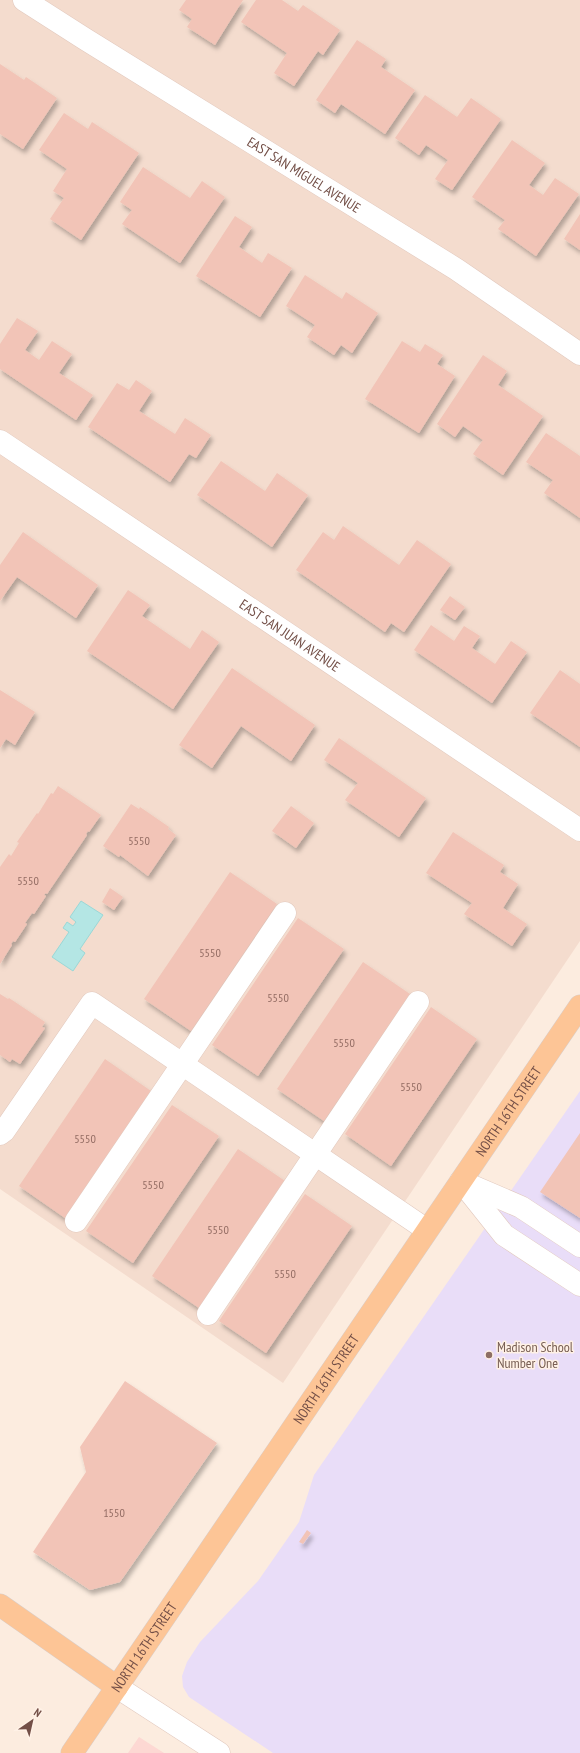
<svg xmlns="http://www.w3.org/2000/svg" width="580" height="1753" viewBox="0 0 580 1753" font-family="'PT Sans Narrow',sans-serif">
	<defs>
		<filter id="shadow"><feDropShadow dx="2.5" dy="4.5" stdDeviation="2" flood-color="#0004"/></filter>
	</defs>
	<rect width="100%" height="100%" fill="#fcecdf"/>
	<path fill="#f4dcce" d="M0,0h580v941l-297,442 -283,-194z"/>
	<path fill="#fdd8d3" d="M139,1737l25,16h-36z"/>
	<path fill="#e9ddf8" d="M580,1091v662h-307l-84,-56 -6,-10 -1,-11 5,-14 13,-20 58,-61 41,-59 15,-47z"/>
	<path fill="#b4e6e4" stroke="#9ad8d7" d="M81,901l22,14 -23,34 5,4 -12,18 -21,-14 17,-25 -6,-4 4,-6 6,4 3,-4 -6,-5z"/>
	<path fill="#f2c4b7" filter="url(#shadow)" d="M186,0h57l-28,45 -28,-18 5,-8 -13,-9z
		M256,0h26l16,11 5,-6 37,25 -17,25 -5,-4 -24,35 -20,-13 13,-20 -46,-31z
		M357,40l29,19 -5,8 34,23 -30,44 -44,-30 -6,9 -19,-13z
		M0,64l24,16 2,-3 31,21 -34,51 -23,-15z
		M425,95l32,22 14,-19 30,21 -49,71 -17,-11 13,-19 -22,-15 -7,10 -24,-17z
		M64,113l24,16 4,-7 47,31 -58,87 -31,-21 14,-21 -11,-7 14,-22 -28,-19z
		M512,140l33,23 -16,22 14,10 12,-17 24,16 -43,62 -38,-27 7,-9 -33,-23z
		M143,167l47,31 12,-17 23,16 -45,66 -58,-39 10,-14 -12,-8z
		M580,214v36l-16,-11z
		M235,216l17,11 -13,20 23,16 6,-10 24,15 -32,49 -64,-41z
		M305,275l37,24 4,-7 32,21 -26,40 -11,-8 -7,10 -27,-18 8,-12 -29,-19z
		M17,318l21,13 -13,19 14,10 13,-19 20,13 -13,19 34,22 -17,25 -76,-51v-25z
		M402,341l18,11 5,-8 18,11 -6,9 18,12 -36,57 -54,-34z
		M483,355l24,16 -9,14 45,31 -40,59 -30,-21 10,-14 -20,-14 -8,11 -18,-13z
		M136,380l16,11 -13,20 36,23 10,-16 26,17 -15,23 -7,-4 -19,28 -82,-55 29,-44 12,7z
		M546,433l34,23v62l-36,-25 9,-13 -27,-18z
		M221,461l44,30 12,-18 31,22 -36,52 -75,-52z
		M343,526l56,39 18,-25 34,24 -47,68 -13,-9 -6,9 -89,-62 27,-38 11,8z
		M23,532l75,53 -22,33 -59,-41 -17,24v-36z
		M128,590l22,15 -8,11 48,33 12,-19 17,12 -46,67 -86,-58z
		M450,596l15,11 -10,13 -15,-10z
		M431,625l23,16 10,-15 16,10 -8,12 23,16 16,-23 16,11 -35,51 -78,-53z
		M232,668l83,57 -24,36 -50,-35 -29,42 -33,-23z
		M560,670l20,14v63l-50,-34z
		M0,690l35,22 -20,33 -9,-6 -6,9z
		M339,738l87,60 -27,39 -54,-37 13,-17 -34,-23z
		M58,786l43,29 -12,17 -1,-1 -2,3 1,1 -40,59 -1,-1 -2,2 2,1 -12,18 -2,-1 -7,10 2,1 -12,18 -2,-1 -2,3 1,1 -12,19v-97l9,-13 2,2 8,-13 -2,-1 20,-29 1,1 13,-21 2,1z
		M131,804l8,5 1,-2 29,20 -1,2 8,6 -28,41 -28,-21 -1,2 -16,-11z
		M291,806l23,17 -18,25 -24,-17z
		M453,832l51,33 -4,7 18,12 -15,24 24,16 -15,22 -48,-32 8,-11 -46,-30z
		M230,872l47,32 -86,127 -47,-32z
		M110,888l13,9 -9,13 -12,-8z
		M298,918l46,31 -86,127 -46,-31z
		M363,962l47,32 -86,127 -47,-32z
		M0,994l8,5 1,-1 36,24 -3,5 3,1 -25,36 -8,-5 -2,3 -10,-7z
		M431,1007l46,32 -86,127 -46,-32z
		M105,1059l46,32 -86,127 -46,-32z
		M172,1105l47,31 -86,127 -47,-32z
		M580,1133v85l-40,-26z
		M238,1149l47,32 -86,127 -47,-32z
		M305,1194l47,32 -86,127 -47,-32z
		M125,1381l92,62 -97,139 -30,8 -57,-38 53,-80 -6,-25z
		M307,1530l4,3 -8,11 -4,-2z"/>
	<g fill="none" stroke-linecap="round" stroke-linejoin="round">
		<defs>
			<g id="minor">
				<path id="s1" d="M24,0l61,39 371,230 124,85"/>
				<path id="s2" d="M0,441l580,389"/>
				<path d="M0,1134l4,-3 88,-128 335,227"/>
				<path d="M461,1181l43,54 76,50"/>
				<path d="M463,1182l58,25 59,39"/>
				<path d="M76,1221l209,-308"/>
				<path d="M208,1314l210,-312"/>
				<path d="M117,1687l102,66"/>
			</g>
			<g id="major">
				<path d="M0,1605l117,82"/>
				<path id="s3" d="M72,1753l508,-747"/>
			</g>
		</defs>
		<use href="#minor" stroke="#e2c9be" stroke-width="23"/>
		<use href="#major" stroke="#d8cecb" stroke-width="23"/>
		<use href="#minor" stroke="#fff" stroke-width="22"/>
		<use href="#major" stroke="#fdc596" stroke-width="22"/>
	</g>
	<circle fill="#8d6e63" stroke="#fff1e6" stroke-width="1.5" cx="489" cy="1355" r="4"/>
	<g text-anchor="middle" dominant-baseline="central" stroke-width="3" stroke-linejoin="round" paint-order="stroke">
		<g font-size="12" fill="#936c63">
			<text x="139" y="840">5550</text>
			<text x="28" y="880">5550</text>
			<text x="210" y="952">5550</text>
			<text x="278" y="997">5550</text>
			<text x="344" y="1042">5550</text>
			<text x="411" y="1086">5550</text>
			<text x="85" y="1138">5550</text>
			<text x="153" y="1184">5550</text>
			<text x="218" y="1229">5550</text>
			<text x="285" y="1273">5550</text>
			<text x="114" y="1512">1550</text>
		</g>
		<g font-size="14" fill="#734f47" stroke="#fff1e6">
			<text stroke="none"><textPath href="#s1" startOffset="330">EAST SAN MIGUEL AVENUE</textPath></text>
			<text stroke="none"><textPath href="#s2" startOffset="349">EAST SAN JUAN AVENUE</textPath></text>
			<text stroke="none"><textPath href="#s3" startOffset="776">NORTH 16TH STREET</textPath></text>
			<text stroke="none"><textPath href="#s3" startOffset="452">NORTH 16TH STREET</textPath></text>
			<text stroke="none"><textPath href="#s3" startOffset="128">NORTH 16TH STREET</textPath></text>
		</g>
		<g font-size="14" fill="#785e54" stroke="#fff1e6" text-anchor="start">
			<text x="497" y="1347">Madison School<tspan x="497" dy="16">Number One</tspan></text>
		</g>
	</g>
	<g transform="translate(32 1721) rotate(34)" stroke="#fff1e6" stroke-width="3" paint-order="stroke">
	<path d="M0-3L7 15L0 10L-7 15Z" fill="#734f47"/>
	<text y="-6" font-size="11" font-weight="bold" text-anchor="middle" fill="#734f47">N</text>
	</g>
</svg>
